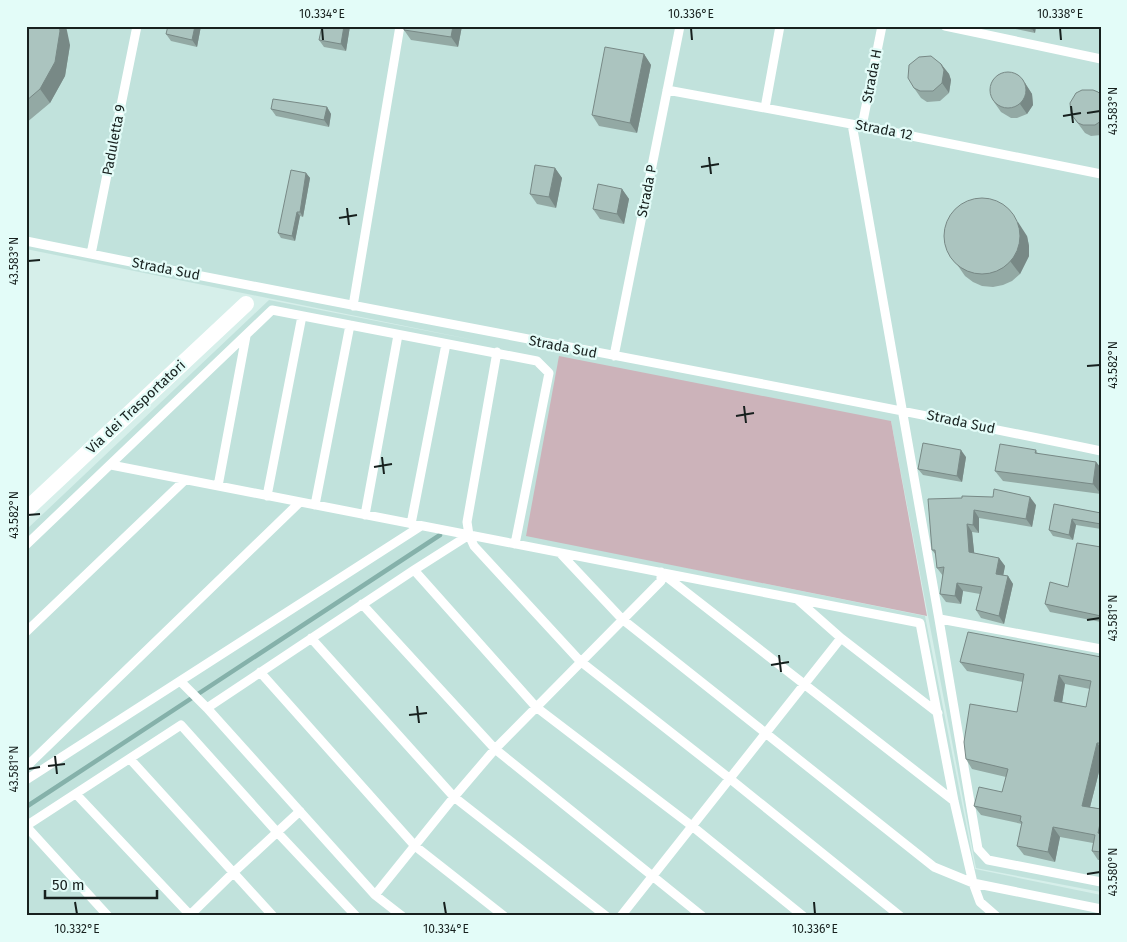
<svg xmlns="http://www.w3.org/2000/svg" width="1127" height="942" viewBox="0 0 1127 942" font-family="'Fira Sans',sans-serif">
	<rect width="100%" height="100%" fill="#d6efea"/>
	<path fill="#c1e2dc" d="M26,26h1075v866l-125,-24 -85,-447 -365,114 399,81 50,253 126,26v21h-1075v-386l243,-230 210,41 -453,-92z"/>
	<path fill="#ccb3ba" d="M559,356l332,65 36,195 -401,-80z"/>
	<g fill="none" stroke-linecap="round" stroke-linejoin="round">
		<path stroke="#85b1aa" stroke-width="4.5" d="M26,807l414,-272"/>
		<path stroke="#fff" stroke-width="9" d="M945,26l156,33
			M667,90l195,36 239,48
			M765,108l15,-82
			M852,124c42,242 86,483 126,725l10,11 113,22
			M862,126l20,-100
			M26,241c358,73 717,136 1075,210
			M91,254l46,-228
			M353,306l47,-280
			M614,356l66,-330
			M111,465l809,158 34,178 19,82 128,26
			M218,486l28,-150
			M267,496l35,-180
			M315,505l35,-180
			M365,515l33,-180
			M411,524l35,-180
			M469,535l-2,-13 30,-170
			M26,545l246,-235 265,51 12,12 -34,171
			M560,553l62,66 312,248 39,16 7,19 16,14
			M414,570l122,137 156,119 111,90
			M663,574l291,227
			M798,600l43,38 97,75
			M362,604l133,145 207,167
			M940,619l161,30
			M26,632l159,-152
			M311,638l143,159 152,119
			M260,672l155,174 89,70
			M180,681l27,27 207,-138 55,-35 5,11 106,115 149,117 171,138
			M207,708l168,187 27,21
			M130,759l143,157
			M26,767l274,-265
			M26,780l395,-254
			M76,794l115,122
			M26,826l155,-101 96,107 79,84
			M26,826l82,90
			M375,895l79,-98 41,-48 166,-168v-9
			M189,916l45,-44 66,-61
			M621,916l220,-278"/>
		<path stroke="#fff" stroke-width="16" d="M26,510l220,-206"/>
	</g>
	<path fill="#93a9a4" fill-rule="evenodd" d="M26,26l44,19 -5,31 -15,27 -24,20z
		M201,26l-4,21 -26,-6 -5,-7z
		M322,26h28l-4,25 -22,-4 -5,-7z
		M462,26l-4,21 -47,-7 -7,-10z
		M1010,26h26l-1,7 -24,-5z
		M644,54l7,11 -14,68 -38,-7 -7,-11z
		M941,64l8,10 2,6 -2,13 -9,8 -13,1 -6,-4 -7,-10z
		M1025,83l7,11 1,11 -6,9 -10,4h-6l-10,-6 -7,-10z
		M1101,95v40l-10,1 -6,-3 -14,-19z
		M327,107l4,7 -2,13 -53,-11 -5,-7z
		M555,168l7,10 -6,30 -19,-4 -7,-10z
		M306,173l4,5 -7,39 -3,-1 -5,25 -14,-3 -3,-5z
		M622,189l7,10 -5,25 -24,-5 -7,-10z
		M1027,236l2,10v10l-9,18 -8,7 -9,4 -10,2 -11,-1 -9,-4 -8,-6 -9,-13z
		M1036,450l2,4 58,8 5,6v26l-98,-13 -8,-10z
		M966,457l-4,25 -39,-7 -5,-6z
		M928,499l108,6 -4,22 -53,-9v15l-7,-1 2,21 25,5 6,8 -2,9 5,1 5,8 -9,40 -23,-6 -5,-8 4,-16 -17,-3 -2,13 -15,-2 -6,-8 3,-18 -6,-8 -1,-13 -4,-5z
		M1054,504l47,9v16l-25,-4 -3,15 -20,-4 -4,-6z
		M1101,547v75l-51,-10 -5,-8 23,-17z
		M1101,657v107l-11,43 11,2v51h-3l-6,-9 1,-8 -33,-6 -5,25 -31,-7 -7,-9 5,-22 -41,-9 -7,-9 28,-14 4,-15 -34,-8 -6,-10 51,-47 6,-30 -56,-11 -7,-9zM1065,684l25,5 -4,18 -24,-5z"/>
	<path fill="#788986" d="M59,26h7l4,19 -5,31 -15,27 -10,-14z
		M195,26h6l-4,21 -5,-7z
		M344,26h6l-4,25 -5,-7z
		M453,26h9l-4,21 -7,-10z
		M1033,26h3l-1,7 -3,-4z
		M644,54l7,11 -14,68 -7,-10z
		M941,64l8,10 2,6 -2,13 -7,-10z
		M1025,83l7,11 1,11 -6,9 -7,-10z
		M327,107l4,7 -2,13 -5,-7z
		M555,168l7,10 -6,30 -7,-11z
		M306,173l4,5 -7,39 -3,-5z
		M622,189l7,10 -5,25 -7,-10z
		M297,212l3,4 -5,25 -3,-5z
		M1018,222l9,14 2,10v10l-9,18 -10,-13z
		M961,450l5,7 -4,25 -5,-6z
		M1096,462l5,6v26l-8,-10z
		M1030,497l6,8 -4,22 -6,-8z
		M974,510l5,8v15l-6,-8z
		M1072,519l4,6 -3,15 -4,-5z
		M967,524l5,8 3,28 -6,-8z
		M999,558l6,8 -3,16 -6,-8z
		M1008,576l5,8 -9,40 -5,-8z
		M957,583l6,8 -2,13 -6,-8z
		M1059,675l6,9 -4,26 -7,-9z
		M1097,743l4,5v16l-13,51 -6,-9z
		M1101,819v18l-3,-4z
		M1053,827l7,10 -5,25 -7,-10z"/>
	<path fill="#abc4bf" stroke="#788986" fill-rule="evenodd" d="M26,26h33l1,5 -5,31 -15,27 -14,12z
		M168,26h27l-3,14 -26,-6z
		M322,26h22l-3,18 -22,-4z
		M404,26h49l-2,11 -47,-7z
		M1019,26h14l-1,3z
		M605,47l39,7 -14,69 -38,-8z
		M931,56l10,8 3,6 -2,13 -9,8h-13l-6,-3 -6,-10 1,-13 10,-8z
		M990 90a18 18 0 1 1 36 0a18 18 0 1 1-36 0Z
		M1082,90h11l5,2 3,3v26l-6,4h-12l-5,-2 -7,-9 -1,-11 6,-10z
		M273,99l54,8 -3,13 -53,-11z
		M535,165l20,3 -6,29 -19,-3z
		M291,170l15,3 -6,39h-3l-5,24 -14,-3z
		M598,184l24,5 -5,25 -24,-5z
		M944 236a38 38 0 1 1 76 0a38 38 0 1 1-76 0Z
		M923,443l38,7 -4,26 -39,-7z
		M1000,444l36,6 -1,3 61,9 -3,22 -98,-13z
		M994,489l36,8 -4,22 -52,-9 -1,15 -6,-1 2,28 30,6 -3,16 12,2 -9,40 -23,-6 6,-23 -25,-4 -2,13 -15,-2 4,-27 -7,1 -2,-18h-3l-4,-51 34,-1v-2l31,1z
		M1054,504l47,9v11l-29,-5 -3,16 -20,-5z
		M1077,543l24,4v69l-56,-12 5,-22 18,5z
		M968,632l133,25v86h-4l-15,63 19,3v10l-3,14 3,1v18l-9,-1 3,-16 -42,-8 -5,25 -31,-6 5,-24 -2,-1 1,-5 -47,-10 5,-19 23,5 6,-23 -42,-10 -2,-17 6,-38 47,8 7,-38 -64,-12zM1059,675l32,6 -5,26 -32,-6z"/>
	<path fill="none" stroke="#17201e" stroke-width="2" d="M322,28l1,12M691,28l1,12M1060,28l1,12M1071,106l2,17M1087,113l13,-2M1063,116l18,-3M709,157l2,17M701,167l18,-3M347,208l2,17M339,218l18,-3M28,261l12,-1M1087,366l13,-1M744,406l2,17M736,416l18,-3M382,457l2,17M374,467l18,-3M28,515l12,-1M1087,620l13,-2M779,655l2,17M771,665l18,-3M417,706l2,17M409,715l18,-2M55,756l2,18M48,766l17,-2M28,769l12,-2M1087,874l13,-2M75,902l2,12M444,902l2,12M814,902l1,12"/>
	<g text-anchor="middle" dominant-baseline="central" stroke-width="4.5" stroke-linejoin="round" paint-order="stroke">
		<g font-size="14" fill="#17201e" stroke="#e3fcf8">
			<text transform="translate(872 76) rotate(-79)">Strada H</text>
			<text transform="translate(884 130) rotate(11)">Strada 12</text>
			<text transform="translate(114 140) rotate(-79)">Paduletta 9</text>
			<text transform="translate(647 191) rotate(-79)">Strada P</text>
			<text transform="translate(166 269) rotate(11)">Strada Sud</text>
			<text transform="translate(563 347) rotate(11)">Strada Sud</text>
			<text transform="translate(136 407) rotate(-43)">Via dei Trasportatori</text>
			<text transform="translate(961 422) rotate(12)">Strada Sud</text>
		</g>
	</g>
	<rect width="1127" height="942" fill="none" stroke="#e3fcf8" stroke-width="55"/>
	<path d="M45 890v8h112v-8" fill="none" stroke="#17201e" stroke-width="2.5"/>
	<text x="52" y="890" font-size="15" fill="#17201e" stroke="#e3fcf8" stroke-width="4" paint-order="stroke">50 m</text>
	<rect x="28" y="28" width="1072" height="886" fill="none" stroke="#17201e" stroke-width="2"/>
	<g font-size="12" text-anchor="middle" fill="#17201e">
		<text x="322" y="18">10.334°E</text>
		<text x="691" y="18">10.336°E</text>
		<text x="1060" y="18">10.338°E</text>
		<text transform="translate(1113 111) rotate(-90)" y="4">43.583°N</text>
		<text transform="translate(14 261) rotate(-90)" y="4">43.583°N</text>
		<text transform="translate(1113 365) rotate(-90)" y="4">43.582°N</text>
		<text transform="translate(14 515) rotate(-90)" y="4">43.582°N</text>
		<text transform="translate(1113 618) rotate(-90)" y="4">43.581°N</text>
		<text transform="translate(14 769) rotate(-90)" y="4">43.581°N</text>
		<text transform="translate(1113 872) rotate(-90)" y="4">43.580°N</text>
		<text x="77" y="933">10.332°E</text>
		<text x="446" y="933">10.334°E</text>
		<text x="815" y="933">10.336°E</text>
	</g>
</svg>
